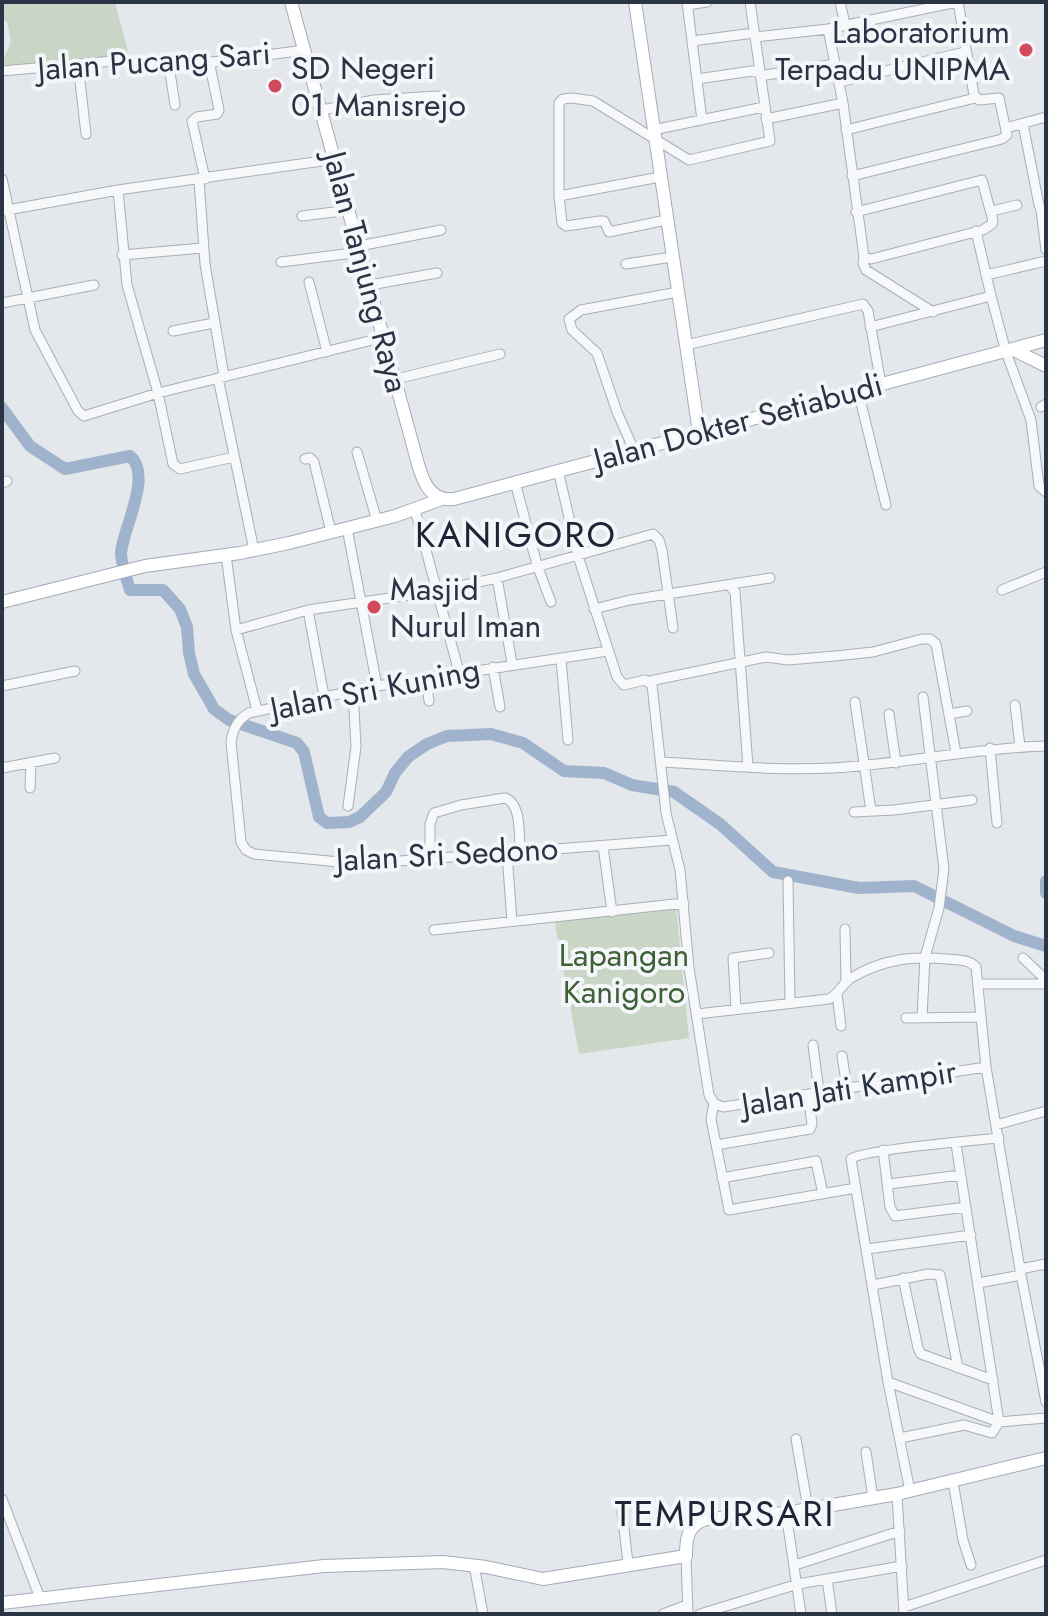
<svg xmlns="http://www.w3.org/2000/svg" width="1048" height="1616" viewBox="0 0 1048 1616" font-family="Jost,sans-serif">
	<rect width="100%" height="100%" fill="#e4e7ec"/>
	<path fill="#c9d6c5" d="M2,2h113l15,58 -128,9v-7l9,-20 -4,-21 -5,-1z
		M676,906l13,132 -110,16 -25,-136z"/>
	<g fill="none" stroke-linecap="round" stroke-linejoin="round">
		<path stroke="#9fb4cc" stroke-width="12" d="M2,408l28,38 35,23 65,-13c23,19 -7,72 -9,97 0,11 6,26 9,37h33l17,19 7,18 2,26 5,21 20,35 15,11 68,23 7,9 15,65 8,6 22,-1 11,-5 26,-25 9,-19 13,-16 19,-13 20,-8 44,-2 32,9 41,28 40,2 28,12 42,7 46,32 53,48 86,16 55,-2 100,50 32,10
			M1046,881v12"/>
		<defs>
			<path id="minor" d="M687,2l15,118
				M840,2l5,22
				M687,5l20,-3
				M828,29l15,74 21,154 7,2 112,-29 9,-6 1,-3 -11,-41 -126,32
				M755,37l73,-8 129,-27
				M692,41l62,-8
				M78,64l8,70
				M169,66l6,39
				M2,71l112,-10 46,6 22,-1 123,-16
				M760,76l75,-12
				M697,79l62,-9
				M839,82l126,-30
				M322,110l52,-10 63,-4
				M766,119l77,-16
				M1023,124l16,81 2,5h5
				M1006,128l40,-11
				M653,130l111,-23
				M846,130l129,-32
				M852,176l150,-37 5,-4 -8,-37 -20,2 -5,-5 -16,-93
				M660,177l-101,19v-93l4,-4 9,-1 21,3 96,59 81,-19 -20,-139
				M2,179l33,151 43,81 6,5 74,-23 227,-56
				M205,179l-13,-58 5,-4 20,-3 2,-4 -10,-49
				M199,180l6,84 19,112
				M118,190l9,95 31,108 15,71 7,5 54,-12
				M559,196l3,27 4,3 34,-5h4l5,11 57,-12
				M1041,210l5,40
				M2,211l116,-21 218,-31
				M992,211l25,-6
				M302,216l48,-6
				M976,231l15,65
				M359,246l82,-16
				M122,255l81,-7
				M864,257l-1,6 3,7 67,42
				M281,262l80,-10
				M626,264l46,-7
				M986,275l60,-14
				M309,282l18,70
				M370,285l67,-12
				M2,303l92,-18
				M870,327l121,-31 15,56 25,68 8,66 7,6
				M173,331l41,-8
				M686,345l177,-41 5,7 13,73
				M218,378l36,172
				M396,379l104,-25
				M858,391l28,114
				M1041,407l5,-3
				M634,450l-17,-38 -20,-59 -25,-23 -3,-11 12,-9 97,-18
				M357,452l20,69
				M305,459l5,-1 4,4 17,70
				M558,470l20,86 39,121 7,8 21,-5 7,5 14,128 14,57 9,98 20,127 5,8
				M515,482l22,83 14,37
				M2,483l5,-2
				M415,510l44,162
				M347,528l30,158
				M226,555l10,75 21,80
				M497,578l15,85
				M730,586l5,6 13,175
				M1002,590l44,-18
				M594,609l36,-9 140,-22
				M308,610l16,86
				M236,630l72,-20 129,-19 60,-13 156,-44 6,6 3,10 11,78
				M608,651l-231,35 -128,27c-12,7 -16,16 -18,29l10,100 5,8 8,4 107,10 311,-24
				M561,659l7,81
				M493,667l7,40
				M426,678l3,23
				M650,681l116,-24 22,3 47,-4 38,-4 49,-13h8l6,5 20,109
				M2,686l73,-15
				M855,702l16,109
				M1015,705l5,41
				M889,714l7,49
				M949,714l18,-3
				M990,748l7,75
				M662,762c56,3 114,9 171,6 72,-4 141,-20 213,-22
				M2,768l53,-10
				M30,788l1,-26
				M348,806l8,-59 -3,-57
				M854,812l40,-2 78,-10
				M603,846l9,66
				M507,854l5,67
				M430,859v-35l4,-11 27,-8 44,-7c17,6 14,38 15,55
				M788,881l2,122
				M845,929l1,52
				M434,930l250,-27
				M1023,958l23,22
				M978,984h68
				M837,994l4,32
				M736,1009l-3,-51 36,-5
				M697,1014l132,-15c10,-5 13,-15 22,-21 32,-19 60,-22 96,-19 11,1 21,0 29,8l10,100 35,208 25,127
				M906,1018l75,-1
				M922,1018l3,-61 14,-49 5,-39 -21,-172
				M813,1045l6,47
				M842,1056l5,31
				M714,1103l9,4 263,-40
				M714,1103l-3,16 18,91 127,-22
				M996,1125l50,-14
				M716,1145l94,-16 2,-5 -4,-30
				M883,1150l7,57 5,9 71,-9
				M722,1178l94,-17 7,33
				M889,1184l72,-9
				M867,1249l104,-14
				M1020,1269l26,-5
				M903,1278l15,70 3,6 72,26
				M978,1283l43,-8
				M873,1285l55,-11 12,1 18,93
				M888,1382l111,40 47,-4
				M900,1438l64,-13 28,8 7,-11 -43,-278
				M796,1439l12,70
				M866,1452l7,46
				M953,1482l10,58 8,25
				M910,1491l-22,-109 -37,-223c10,-9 126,-19 148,-21
				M897,1494l7,120
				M2,1499l38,99
				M622,1512l6,51
				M786,1513l15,101
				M686,1556l2,58
				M474,1565l9,49
				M795,1565l105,-34
				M827,1579l5,35
				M904,1607l142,-47
				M663,1614l24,-9
				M700,1614l98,-30 104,-18"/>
			<path id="major" d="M291,2l121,440c7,24 11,61 42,57l592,-159
				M635,2l64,430
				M1014,350l32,16
				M2,602l143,-36 95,-13 49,-10 106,-27 44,-16
				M2,1603l322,-37 119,-4 43,5 57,12 143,-23c0,-17 1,-31 20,-37l80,-6 111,-19 149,-36"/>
		</defs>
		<use href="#minor" stroke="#a9aeb7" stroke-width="11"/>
		<use href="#major" stroke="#a3abb8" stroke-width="14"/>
		<use href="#minor" stroke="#f7f8fa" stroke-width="9"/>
		<use href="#major" stroke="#fff" stroke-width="12"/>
	</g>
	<g fill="#d1495b" stroke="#f4f6f9" stroke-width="3">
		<circle cx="1026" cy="50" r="8"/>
		<circle cx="275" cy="86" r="8"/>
		<circle cx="374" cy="607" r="8"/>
	</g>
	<g text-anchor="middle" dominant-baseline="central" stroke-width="8" stroke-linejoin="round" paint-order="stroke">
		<g font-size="32" fill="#2b3445" stroke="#f4f6f9" text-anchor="start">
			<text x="1010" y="32" text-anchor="end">Laboratorium<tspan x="1010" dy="37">Terpadu UNIPMA</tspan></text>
			<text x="291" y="68">SD Negeri<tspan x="291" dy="37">01 Manisrejo</tspan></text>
			<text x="390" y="589">Masjid<tspan x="390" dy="37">Nurul Iman</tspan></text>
		</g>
		<g font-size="32" fill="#2b3445" stroke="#f4f6f9">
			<text transform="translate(154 61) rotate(-4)">Jalan Pucang Sari</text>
			<text transform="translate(366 272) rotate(75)">Jalan Tanjung Raya</text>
			<text transform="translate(738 422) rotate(-15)">Jalan Dokter Setiabudi</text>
			<text transform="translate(375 689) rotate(-11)">Jalan Sri Kuning</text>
			<text transform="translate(447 854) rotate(-3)">Jalan Sri Sedono</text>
			<text transform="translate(849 1088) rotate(-9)">Jalan Jati Kampir</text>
		</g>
		<g font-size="32" fill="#3f6138" stroke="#f4f6f9">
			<text x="624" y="955">Lapangan<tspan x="624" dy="37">Kanigoro</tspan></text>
		</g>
		<g font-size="36" letter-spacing="2" fill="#1d2536" stroke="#f4f6f9">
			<text x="516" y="534">KANIGORO</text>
			<text x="725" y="1513">TEMPURSARI</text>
		</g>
	</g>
	<rect width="1048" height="1616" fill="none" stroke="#2b3445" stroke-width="8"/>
</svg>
